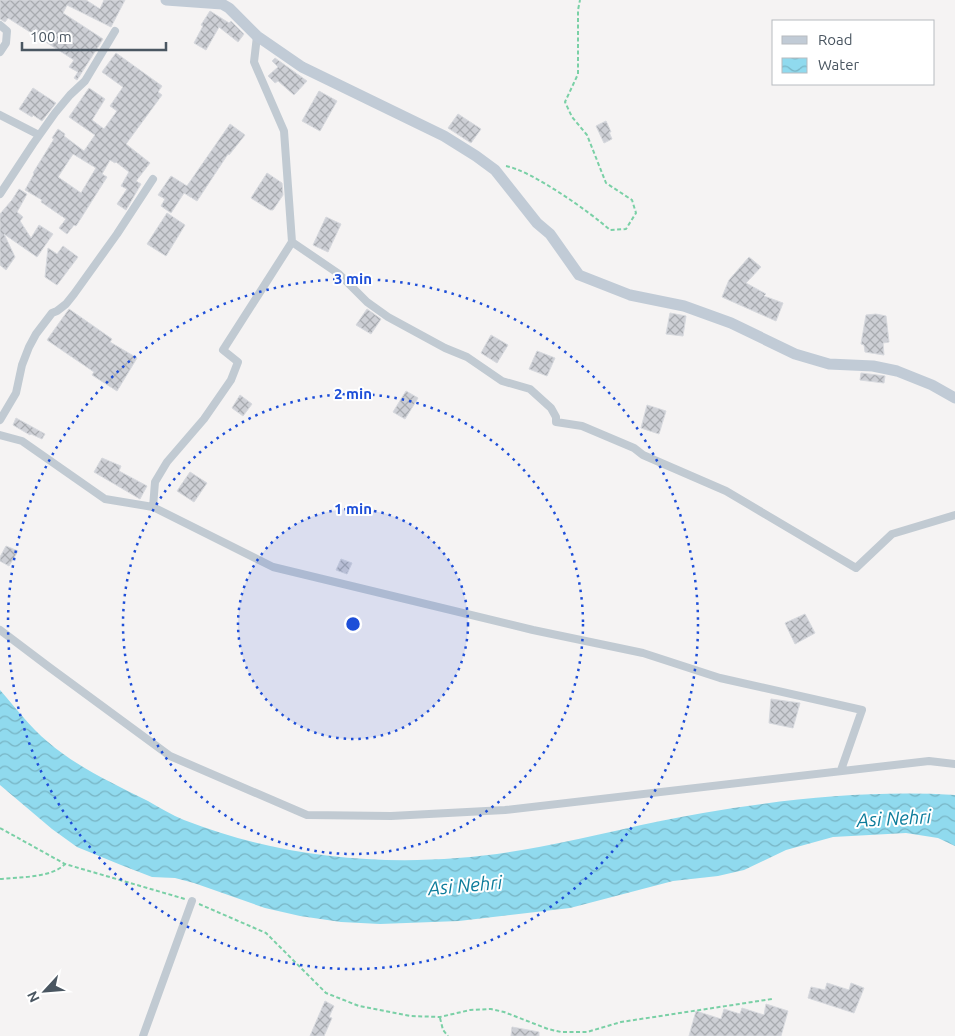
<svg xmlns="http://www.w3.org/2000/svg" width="955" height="1036" viewBox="0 0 955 1036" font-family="Ubuntu,sans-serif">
	<defs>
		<pattern id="water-waves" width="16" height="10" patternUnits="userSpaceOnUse" patternTransform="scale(1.25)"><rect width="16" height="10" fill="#90daee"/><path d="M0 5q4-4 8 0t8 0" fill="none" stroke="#78b4c4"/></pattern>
		<pattern id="building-cross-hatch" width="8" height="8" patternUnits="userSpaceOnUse" patternTransform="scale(1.25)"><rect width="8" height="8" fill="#cdcfd5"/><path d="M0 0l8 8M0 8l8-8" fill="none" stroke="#a8abb0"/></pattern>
	</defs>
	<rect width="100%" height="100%" fill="#f5f3f3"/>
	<path fill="url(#water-waves)" d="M0,690c15,17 30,37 48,52 29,25 66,42 100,59 12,7 24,14 36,19 112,44 237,50 355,27 54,-10 109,-25 164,-34 82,-14 168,-23 252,-18v51l-17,-8 -32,-5 -73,4 -47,13 -42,20 -26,6 -45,5 -103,27 -111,13 -79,3 -39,-2 -41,-6 -35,-8 -71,-25 -19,-5 -23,-1 -31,-12 -44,-18 -25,-18 -52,-44z"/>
	<path fill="url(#building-cross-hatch)" stroke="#d7d9de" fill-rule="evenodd" d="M0,0h86l14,9 4,-9h21l-14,27 -44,-22 -4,8 40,26 -26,41 -3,-2 4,-6 -9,-5 5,-7 -66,-42 -3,4 -5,-3z
		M210,11l19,12 2,-2 13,13 -6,8 -19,-15 -13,23 -12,-7 9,-17 -2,-1z
		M116,53l46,33 -4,6 4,3 -36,49 24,19 -14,18 5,3 -15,26 -9,-6 10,-15 -6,-3 8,-14 -13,-10 -1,1 -5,-3 -8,14 5,3 -31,49 -2,-1 -7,9 -8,-6 7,-9 -25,-17 1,-2 -17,-10 9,-16 -1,-1 21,-34 -2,-1 6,-9 7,5 -1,2 20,15 11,-16 -26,-18 20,-29 16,11 -13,21 12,9 13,-18 -7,-5 13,-19 -21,-15zM73,154l23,14 -15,25 -23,-16z
		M275,58l32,23 -13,14 -16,-14 -3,2 -7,-7 10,-9 -6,-6z
		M33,88l23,15 -14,18 -9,-6 -1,2 -13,-8z
		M319,91l18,10 -17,30 -18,-10z
		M458,114l23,15 -10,14 -23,-15z
		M606,121l5,11h-2l3,7 -8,4 -8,-17z
		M230,124l15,11 -16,20 -1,-1 -31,47 -13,-8 -13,20 -10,-7 4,-7 -7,-4 13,-19 16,10z
		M267,173l15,10 1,12 -10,15h-3l-19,-12z
		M19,189l8,5 -10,18 6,5 -3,4 11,17 8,-13 14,9 -16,23 -33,-23 11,23 -9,13 -6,-5v-51l12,-14z
		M167,213l18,12 -19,31 -19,-12z
		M326,217l15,7 -13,28 -15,-7z
		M63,246l15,11 -21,28 -12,-8 3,-29 9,6z
		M749,257l12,10 -15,16 20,11 -2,2 19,7 -7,18 -54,-24 7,-17z
		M69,309l43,30 -2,3 27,16 -20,33 -25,-16 2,-3 -47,-32z
		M367,309l14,10 -10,15 -15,-9z
		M670,313l16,3 -3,20 -17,-2z
		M876,314l10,2 3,26 -6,1 1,12 -19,-3 -1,-7 -3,-1 5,-29z
		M491,335l17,10 -11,18 -16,-10z
		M537,351l18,7 -8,18 -18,-7z
		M861,373l24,3 -1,7 -24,-3z
		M406,391l12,7 -13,21 -12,-7z
		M240,395l12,9 -9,12 -11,-8z
		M647,405l19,6 -7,23 -18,-6z
		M16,418l29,16 -3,5 -11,-5 -1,1 -17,-10z
		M102,458l19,8 -2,5 28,15 -7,13 -46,-27z
		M190,472l17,11 -13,19 -17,-11z
		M6,546l12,5 -9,15 -9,-5v-4z
		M341,559l11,4 -5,11 -11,-4z
		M805,614l10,19 -20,11 -10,-21z
		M771,699l29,4 -7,25 -24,-5z
		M827,983l22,7 2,-7 13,5 -10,25 -46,-15 3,-11 14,3z
		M325,1001l9,5 -5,11 3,1 -8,18h-14z
		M766,1004l22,7 -7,25h-92l7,-25 25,8 3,-10 16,5 2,-6 22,7z
		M512,1027l27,5v4h-28z"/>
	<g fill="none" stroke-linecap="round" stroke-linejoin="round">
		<path stroke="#7ad0a6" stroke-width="2" stroke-dasharray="4 2.5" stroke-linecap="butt" d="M506,166c26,5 84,46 104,64l16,-1 10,-16 -4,-13 -26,-17 -19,-48 -15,-18 -7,-15 13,-28v-64l2,-10
			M0,828l65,36 120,35
			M0,879c19,-2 52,-1 65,-15
			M199,904l67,29 60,60 33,13 51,10 30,1 30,-7 21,-1 13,3 44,17 13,3h26l34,-10 151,-23
			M440,1018l3,12 5,6"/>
		<path stroke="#c1cad2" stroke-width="8" d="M0,25l7,6 -1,12 -6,9
			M257,36l-3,26 30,69 8,111 -69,108 15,12 -7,18 -27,39 -37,43 -12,20 -2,25 120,60 260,63 110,23 77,25 142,32 -21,60
			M0,115l39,20
			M0,194l33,-50 22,-31 15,-18 15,-14 30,-50
			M292,242l47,32 28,28 21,15 57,31 22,9 35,24 28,8 21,19 5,9v5l26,4 52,22 9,7 83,36 130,77 36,-34 63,-19
			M0,420l16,-27 6,-28 7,-18 7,-13 16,-21 5,-2 9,-7 8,-10 43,-60 36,-55
			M0,435l22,6 83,58 48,8
			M0,630l49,37 121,89 137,59 84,1 114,-6 424,-49 26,3
			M143,1036l49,-135"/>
		<path stroke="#c1cbd6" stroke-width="11" d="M166,0l56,4 7,4 28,28 45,31 142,69 32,20 19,14 42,53 13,11 29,41 51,20 54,11 47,17 64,31 34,10 44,2 24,5 35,14 23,13"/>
	</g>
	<circle cx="353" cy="624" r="115" fill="#1d4ed8" fill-opacity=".12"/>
	<g fill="none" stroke="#1d4ed8" stroke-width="2.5" stroke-dasharray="2.5 5">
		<circle cx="353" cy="624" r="115"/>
		<circle cx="353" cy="624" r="230"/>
		<circle cx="353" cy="624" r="345"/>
	</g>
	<g text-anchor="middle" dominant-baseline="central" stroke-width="4" stroke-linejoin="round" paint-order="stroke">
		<g font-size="19" font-style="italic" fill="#0c7c9b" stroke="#fff">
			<text transform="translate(894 818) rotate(-3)">Asi Nehri</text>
			<text transform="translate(465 885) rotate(-5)">Asi Nehri</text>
		</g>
	</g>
	<circle cx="353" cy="624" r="8" fill="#1d4ed8" stroke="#fff" stroke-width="2.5"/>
	<g font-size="15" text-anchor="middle" font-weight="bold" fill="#1d4ed8" stroke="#fff" stroke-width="4" stroke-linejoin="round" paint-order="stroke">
		<text x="353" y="284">3 min</text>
		<text x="353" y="399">2 min</text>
		<text x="353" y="514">1 min</text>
	</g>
	<rect x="772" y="20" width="162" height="65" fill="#ffffff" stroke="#b7bbc0"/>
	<rect x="782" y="36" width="25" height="8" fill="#c1cbd6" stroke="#b7bbc0"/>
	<text x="818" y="45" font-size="15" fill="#4a5661">Road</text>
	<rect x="782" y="58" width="25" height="15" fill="url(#water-waves)" stroke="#b7bbc0"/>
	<text x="818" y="70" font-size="15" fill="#4a5661">Water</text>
	<g transform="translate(45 991) rotate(244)" stroke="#ffffff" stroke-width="4" paint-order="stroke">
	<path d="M0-4L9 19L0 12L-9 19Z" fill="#4a5661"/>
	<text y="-8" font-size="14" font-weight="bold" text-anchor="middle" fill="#4a5661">N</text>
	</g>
	<path d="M22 42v8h144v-8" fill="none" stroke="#4a5661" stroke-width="2.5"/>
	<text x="30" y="42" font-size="15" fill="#4a5661" stroke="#ffffff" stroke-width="4" paint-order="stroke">100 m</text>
</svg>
